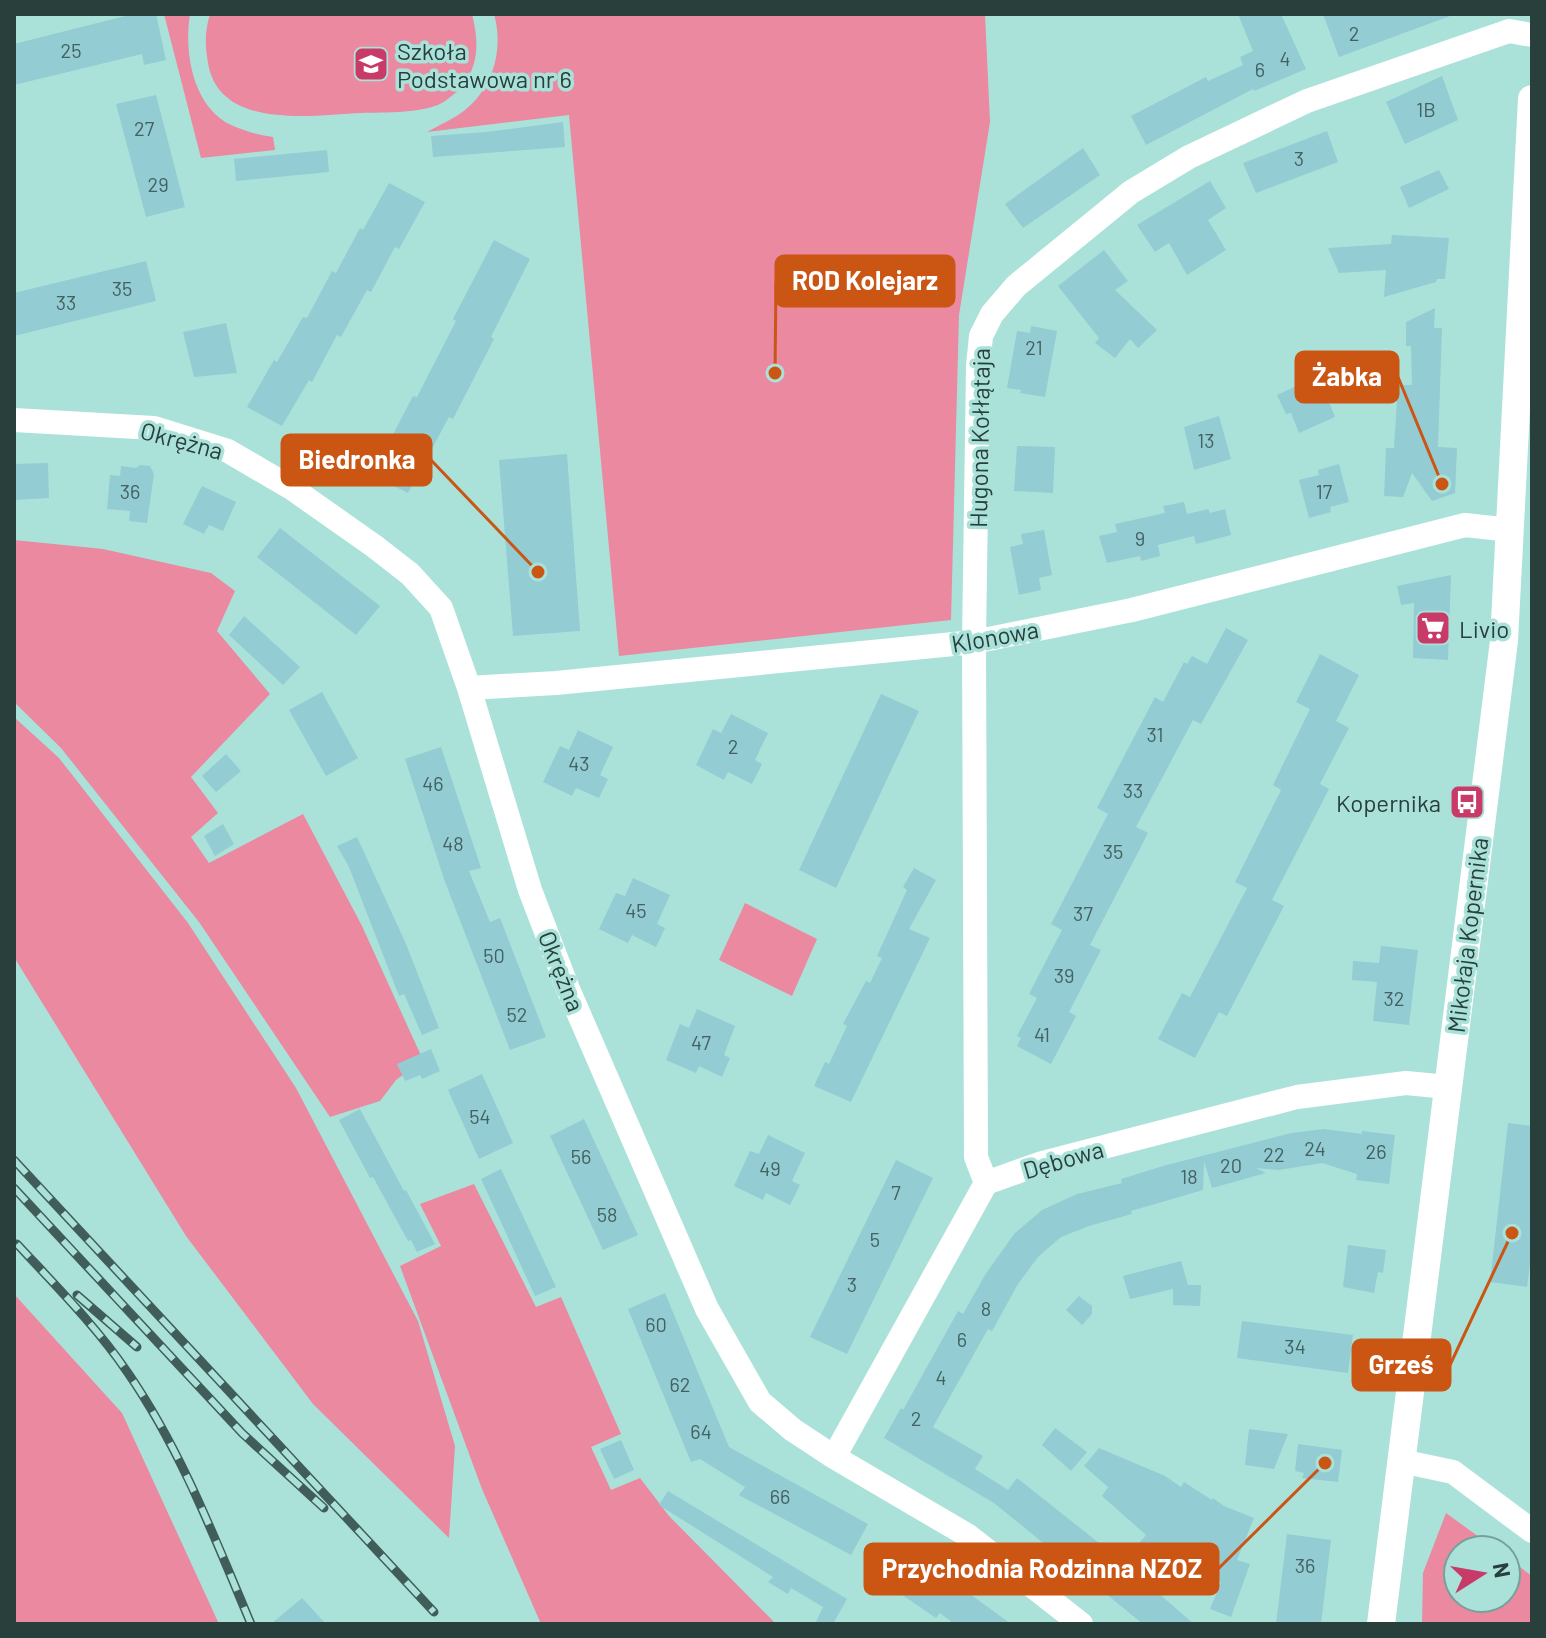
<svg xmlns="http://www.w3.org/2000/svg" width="1546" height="1638" viewBox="0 0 1546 1638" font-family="Barlow,sans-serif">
	<rect width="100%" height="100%" fill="#aae2da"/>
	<path fill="#ea89a0" d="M164,14h26c-6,37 2,92 41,111 13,6 28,10 42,12l2,13 -74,8z
		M210,14h262c9,35 6,65 -27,87 -18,13 -62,11 -84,12 -47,2 -137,17 -152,-45 -4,-20 -5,-34 1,-54z
		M494,14h491l5,108 -31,193 -8,305 -332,36 -50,-541 -142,17c12,-7 27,-13 38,-22 28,-22 39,-61 29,-96z
		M14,540l89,9 108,24 24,18 -18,40 53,63 -79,83 27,36 -27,24 18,26 94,-49 59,112 61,134 -27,20 -16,21 -50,16 -131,-195 -138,-174 -47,-46z
		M14,717l45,41 129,165 108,165 122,233 37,125 -6,92 -136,-134 -127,-168 -172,-279z
		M745,903l72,36 -25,57 -73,-36z
		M474,1184l62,123 25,-10 60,137 -30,13 20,43 29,-12 29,38 107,108h-235l-59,-135 -82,-223 41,-20 -21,-42z
		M14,1294l108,119 97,211h-205z
		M1446,1513l51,37h-39v48h48v-41l26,19v48h-110l1,-51z"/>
	<path fill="#93ccd3" d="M133,14h23l10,46 -22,5 -2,-11 -128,31v-41z
		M1238,14h43l25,55 -52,22 -1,-2 -107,56 -15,-29 75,-39 2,4 35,-16 -3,-8 13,-6z
		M1323,14h127v2l-111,41z
		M1442,76l16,44 -53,24 -19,-42z
		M156,95l29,112 -39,10 -30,-113z
		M563,122l2,25 -132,10 -2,-21 55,-4z
		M1327,131l11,31 -82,31 -13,-30z
		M1083,148l17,27 -77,53 -18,-24z
		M327,150l2,22 -93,9 -2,-22z
		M1439,170l10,19 -40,19 -9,-21z
		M1210,181l16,27 -18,12 18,30 -39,25 -18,-32 -14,9 -18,-27z
		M389,183l36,19 -26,47 -4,-2 -24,45 -4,-2 -26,47 -4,-2 -25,47 -3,-2 -27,46 -35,-19 27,-47 3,2 26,-45 4,1 25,-47 4,2 24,-45 3,2z
		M1392,235l57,3 -4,41h-8l-1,3 -52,15 2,-27 -47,3 -11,-25 63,-4z
		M494,240l36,19 -39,78 3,2 -41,80 -4,-2 -41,76 -36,-18 41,-79 4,1 39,-76 -3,-2z
		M1104,250l24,31 -13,9 42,40 -19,18 -8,-9 -15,19 -20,-15 4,-5 -41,-52z
		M146,261l10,40 -142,35v-43z
		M1435,308l-1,20h8l-4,119 19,1 -2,45 -23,8 -20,-28 -9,24 -19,-1 2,-48h8l4,-63h14l-1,-39h-5v-24z
		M226,323l11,50 -43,4 -11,-45z
		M1031,326l26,5 -12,66 -25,-4 1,-3 -14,-2 10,-57 13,2z
		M1314,378l8,19 4,-2 9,22 -36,16 -8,-20 -5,1 -9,-19z
		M1219,416l12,43 -37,11 -10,-43z
		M1017,446l38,1 -2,46 -39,-2z
		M567,454l13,177 -67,5 -14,-176z
		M48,463l1,35 -35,2v-36z
		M1339,464l10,38 -19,5 1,5 -22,6 -10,-38 20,-5 -1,-5z
		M140,465l10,1 4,8 -7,49 -18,-2 1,-10 -23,-2 3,-34 10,1 1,-10 15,2z
		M202,486l34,16 -13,29 -14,-6 -5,9 -21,-10z
		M1184,502l3,12 21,-5 2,4 15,-4 6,26 -35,9 -2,-8 -36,9 2,11 -19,5 -1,-5 -33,7 -8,-27 18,-4 -2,-8 50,-11 -2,-7z
		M280,528l100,78 -24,29 -99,-78z
		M1044,530l8,45 -13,3 2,12 -22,5 -9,-48 13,-3 -2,-10z
		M1451,575l-3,85 -35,-2 1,-55 -13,2 -4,-19z
		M244,616l56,51 -17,18 -54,-50z
		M1226,628l22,12 -47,84 -8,-4 -57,107 12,6 -58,112 11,5 -32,62 7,4 -25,48 -34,-18 4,-8 -4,-2 20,-38 -8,-4 33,-64 -11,-6 57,-110 -11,-6 58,-111 8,5 21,-40 3,2 5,-8 15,8z
		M1320,654l39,21 -23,46 13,7 -29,56 9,5 -57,111 12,6 -57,110 -8,-4 -24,46 -37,-19 24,-46 8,4 57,-109 -12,-6 46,-92 -8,-5 37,-76 -14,-7z
		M322,692l36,66 -32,18 -37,-66z
		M881,694l38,17 -83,177 -37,-18z
		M731,714l37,19 -13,27 7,4 -10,20 -24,-12 -4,8 -28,-15 17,-36 8,4z
		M578,730l35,17 -13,28 8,4 -9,19 -23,-10 -4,8 -29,-14 17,-36 9,4z
		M441,747l40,121 -12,3 21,51 10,-4 46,119 -36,13 -66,-171 -39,-120z
		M226,754l15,17 -25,21 -14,-16z
		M223,824l11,20 -19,12 -11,-20z
		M357,837l49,107 33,84 -17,7 -18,-41 -5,2 -50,-129 -12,-21z
		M914,868l22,12 -27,49 21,9 -79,164 -37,-16 11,-24 4,2 18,-38 -4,-2 23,-43 4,2 12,-25 -5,-2 30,-66 -4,-3z
		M633,878l37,17 -13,29 8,4 -9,19 -24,-12 -4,8 -29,-14 17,-36 9,3z
		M1381,946l37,4 -9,75 -36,-4 4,-39 -25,-2 1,-19 26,2z
		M697,1009l38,17 -11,29 6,3 -8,19 -23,-11 -3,7 -30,-13 14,-36 9,4z
		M431,1049l9,22 -18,8 -2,-4 -15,6 -8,-17z
		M482,1074l31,69 -34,16 -31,-69z
		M360,1109l44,82 2,-1 29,54 -18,8 -6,-12 -3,1 -35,-64 -3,1 -31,-58z
		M584,1119l54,116 -35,15 -53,-114z
		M1508,1123l24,3v139h-2l-3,22 -37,-5z
		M1324,1129l38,5v-3l33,4 -6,49 -33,-4 1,-6 -35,-11 -43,7 -23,-2 10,5 -54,15 -8,-27 -1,29 -72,21 1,3 -43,12 -28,11 -23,20 -20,27 -26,47 -4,-2 -55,98 50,29 -8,13 33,21 9,-12 106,84 23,-27 -44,-39 6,-9 -24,-21 15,-18 66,28 16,11 3,-5 28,18 1,-2 11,8 30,12 -17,42 13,4 -19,53 -21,-8 11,-27 -43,-16 -22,25 38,33h-51l-149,-121 -110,-65 17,-30 2,2 55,-99 5,3 22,-39 29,-41 28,-24 35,-16 45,-11 -1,-4 42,-13 128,-33z
		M768,1135l37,18 -13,28 8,4 -10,20 -24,-12 -3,7 -29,-14 16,-35 9,3z
		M896,1160l37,18 -86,176 -37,-17z
		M501,1169l55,118 -21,9 -54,-117z
		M1348,1245l38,5 -3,23 -5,-1 -4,21 -31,-6z
		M1181,1261l7,24h13l-1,21 -27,-1v-16l-43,10 -7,-23z
		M665,1293l64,154 139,77 -17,31 -112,-60 6,-8 -45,-28 -9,3 -63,-153z
		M1079,1296l13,10v8l-10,11 -16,-15z
		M1242,1321l111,14 -5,38 -111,-15z
		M1055,1428l32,24 -16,19 -29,-26z
		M1249,1429l39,5 -14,35 -29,-4z
		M621,1440l13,30 -20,9 -14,-30z
		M1298,1444l44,6 -4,32 -36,-4 2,-5 -9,-2z
		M668,1491l179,108 -14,25h-18l8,-17 -32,-19 -3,6 -20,-12 5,-5 -114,-72z
		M1287,1534l44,6 -10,84h-45z
		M914,1553l56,41 41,30h-57l-14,-11 -4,5 -35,-24 4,-6 -10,-7z
		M302,1598l24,26h-55z"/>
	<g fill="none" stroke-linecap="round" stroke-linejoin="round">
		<path stroke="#fff" stroke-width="24" d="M14,420l140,8 74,23 65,38 81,57 36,28 31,34 28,80 61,202 38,99 139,320 53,93 33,28 41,27 133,78 114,89
			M469,688l87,-5 418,-41 158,-32 333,-85 46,5
			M986,1183l-10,-26 -2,-515 4,-276 3,-30 11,-22 24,-28 115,-94 58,-35 118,-56 202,-70 23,4
			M834,1457l152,-274 56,-20 255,-66 109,-14 42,4
			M1401,1461l52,11 79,59"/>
		<path stroke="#fff" stroke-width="28" d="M1381,1624l123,-983 28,-542"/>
		<defs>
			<path id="rail" d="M14,1160l420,452
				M14,1188l228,245 82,75
				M17,1244c38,41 79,82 111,129 53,77 87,166 123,251
				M77,1295l60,52"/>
		</defs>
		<use href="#rail" stroke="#405d59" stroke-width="9"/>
		<use href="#rail" stroke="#aae2da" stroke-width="6" stroke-dasharray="18" stroke-linecap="butt"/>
	</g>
	<defs>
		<symbol id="school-square" viewBox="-11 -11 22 22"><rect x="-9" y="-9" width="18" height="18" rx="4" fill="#c83a68" stroke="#aae2da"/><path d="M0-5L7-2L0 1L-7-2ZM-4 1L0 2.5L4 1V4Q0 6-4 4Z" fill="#fff"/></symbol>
		<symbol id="supermarket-square" viewBox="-11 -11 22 22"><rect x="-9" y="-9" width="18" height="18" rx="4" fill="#c83a68" stroke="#aae2da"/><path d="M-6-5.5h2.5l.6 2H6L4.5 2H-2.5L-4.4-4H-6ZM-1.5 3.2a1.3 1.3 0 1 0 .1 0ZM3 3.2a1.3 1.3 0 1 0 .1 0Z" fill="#fff"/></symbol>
		<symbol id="bus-square" viewBox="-11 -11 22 22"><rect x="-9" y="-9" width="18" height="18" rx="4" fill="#c83a68" stroke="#aae2da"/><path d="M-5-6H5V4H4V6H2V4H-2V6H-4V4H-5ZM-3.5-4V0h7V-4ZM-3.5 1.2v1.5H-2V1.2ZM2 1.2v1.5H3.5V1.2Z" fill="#fff"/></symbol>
	</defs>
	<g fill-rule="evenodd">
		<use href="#school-square" x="351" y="44" width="40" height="40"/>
		<use href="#supermarket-square" x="1413" y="608" width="40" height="40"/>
		<use href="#bus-square" x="1447" y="782" width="40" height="40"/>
	</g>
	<g text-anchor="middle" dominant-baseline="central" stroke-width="7" stroke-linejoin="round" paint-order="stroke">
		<g font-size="20" fill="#436262">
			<text x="1354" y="33">2</text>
			<text x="71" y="50">25</text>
			<text x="1285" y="58">4</text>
			<text x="1260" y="69">6</text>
			<text x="1426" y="109">1B</text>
			<text x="144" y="128">27</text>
			<text x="1299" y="158">3</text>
			<text x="158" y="184">29</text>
			<text x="122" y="288">35</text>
			<text x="66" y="302">33</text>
			<text x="1034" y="347">21</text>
			<text x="1206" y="440">13</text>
			<text x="130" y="491">36</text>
			<text x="1324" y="491">17</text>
			<text x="1140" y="538">9</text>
			<text x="1155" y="734">31</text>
			<text x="733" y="746">2</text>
			<text x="579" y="763">43</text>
			<text x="433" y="783">46</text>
			<text x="1133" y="790">33</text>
			<text x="453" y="843">48</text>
			<text x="1113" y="851">35</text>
			<text x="636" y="910">45</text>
			<text x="1083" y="913">37</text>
			<text x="494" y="955">50</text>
			<text x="1064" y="975">39</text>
			<text x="1394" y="998">32</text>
			<text x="517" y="1014">52</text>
			<text x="1042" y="1034">41</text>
			<text x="701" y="1042">47</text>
			<text x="480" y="1116">54</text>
			<text x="1315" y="1148">24</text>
			<text x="1376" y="1151">26</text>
			<text x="1274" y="1154">22</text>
			<text x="581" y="1156">56</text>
			<text x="1231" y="1165">20</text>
			<text x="770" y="1168">49</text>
			<text x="1189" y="1176">18</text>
			<text x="896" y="1192">7</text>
			<text x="607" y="1214">58</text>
			<text x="875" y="1239">5</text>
			<text x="852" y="1284">3</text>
			<text x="986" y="1308">8</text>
			<text x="656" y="1324">60</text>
			<text x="962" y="1339">6</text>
			<text x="1295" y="1346">34</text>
			<text x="941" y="1377">4</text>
			<text x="680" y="1384">62</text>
			<text x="916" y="1418">2</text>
			<text x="701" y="1431">64</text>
			<text x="780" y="1496">66</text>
			<text x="1305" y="1565">36</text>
		</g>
		<g font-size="24" fill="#283f3c" stroke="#aae2da" text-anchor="start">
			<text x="397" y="50">Szkoła<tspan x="397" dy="28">Podstawowa nr 6</tspan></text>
			<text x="1459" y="628">Livio</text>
			<text x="1441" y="802" text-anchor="end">Kopernika</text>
		</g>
		<g font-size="24" fill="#283f3c" stroke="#aae2da">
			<text transform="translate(979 438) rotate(-89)">Hugona Kołłątaja</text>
			<text transform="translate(182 440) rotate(15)">Okrężna</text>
			<text transform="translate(995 636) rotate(-10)">Klonowa</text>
			<text transform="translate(1467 935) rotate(-83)">Mikołaja Kopernika</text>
			<text transform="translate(562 971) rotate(68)">Okrężna</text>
			<text transform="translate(1063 1159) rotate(-16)">Dębowa</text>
		</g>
	</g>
	<path fill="none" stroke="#cb5513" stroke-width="3" d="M775 373L776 281M1442 484L1398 377M538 572L431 460M1512 1233L1450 1365M1325 1463L1218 1569"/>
	<g fill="#cb5513" stroke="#aae2da" stroke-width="3">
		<circle cx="775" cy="373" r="8"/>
		<circle cx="1442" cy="484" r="8"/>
		<circle cx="538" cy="572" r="8"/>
		<circle cx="1512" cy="1233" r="8"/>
		<circle cx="1325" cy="1463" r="8"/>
	</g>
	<g fill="#cb5513" stroke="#cb5513" stroke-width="3">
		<rect x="776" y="256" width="178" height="50" rx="8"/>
		<rect x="1296" y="352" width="102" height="50" rx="8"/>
		<rect x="282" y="435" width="149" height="50" rx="8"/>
		<rect x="1353" y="1340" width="97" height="50" rx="8"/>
		<rect x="865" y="1544" width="353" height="50" rx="8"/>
	</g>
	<g font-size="26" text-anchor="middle" font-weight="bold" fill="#fff">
		<text x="865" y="290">ROD Kolejarz</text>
		<text x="1347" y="386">Żabka</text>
		<text x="357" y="469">Biedronka</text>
		<text x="1401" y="1374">Grześ</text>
		<text x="1042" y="1578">Przychodnia Rodzinna NZOZ</text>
	</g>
	<rect width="1546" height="1638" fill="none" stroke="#283f3c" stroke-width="32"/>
	<g transform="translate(1482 1574) rotate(79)"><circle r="38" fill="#aae2da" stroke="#76a19b" stroke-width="2"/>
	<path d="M0-6L14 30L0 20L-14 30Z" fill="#c83a68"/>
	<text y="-12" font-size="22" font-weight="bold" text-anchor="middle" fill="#283f3c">N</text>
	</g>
</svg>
